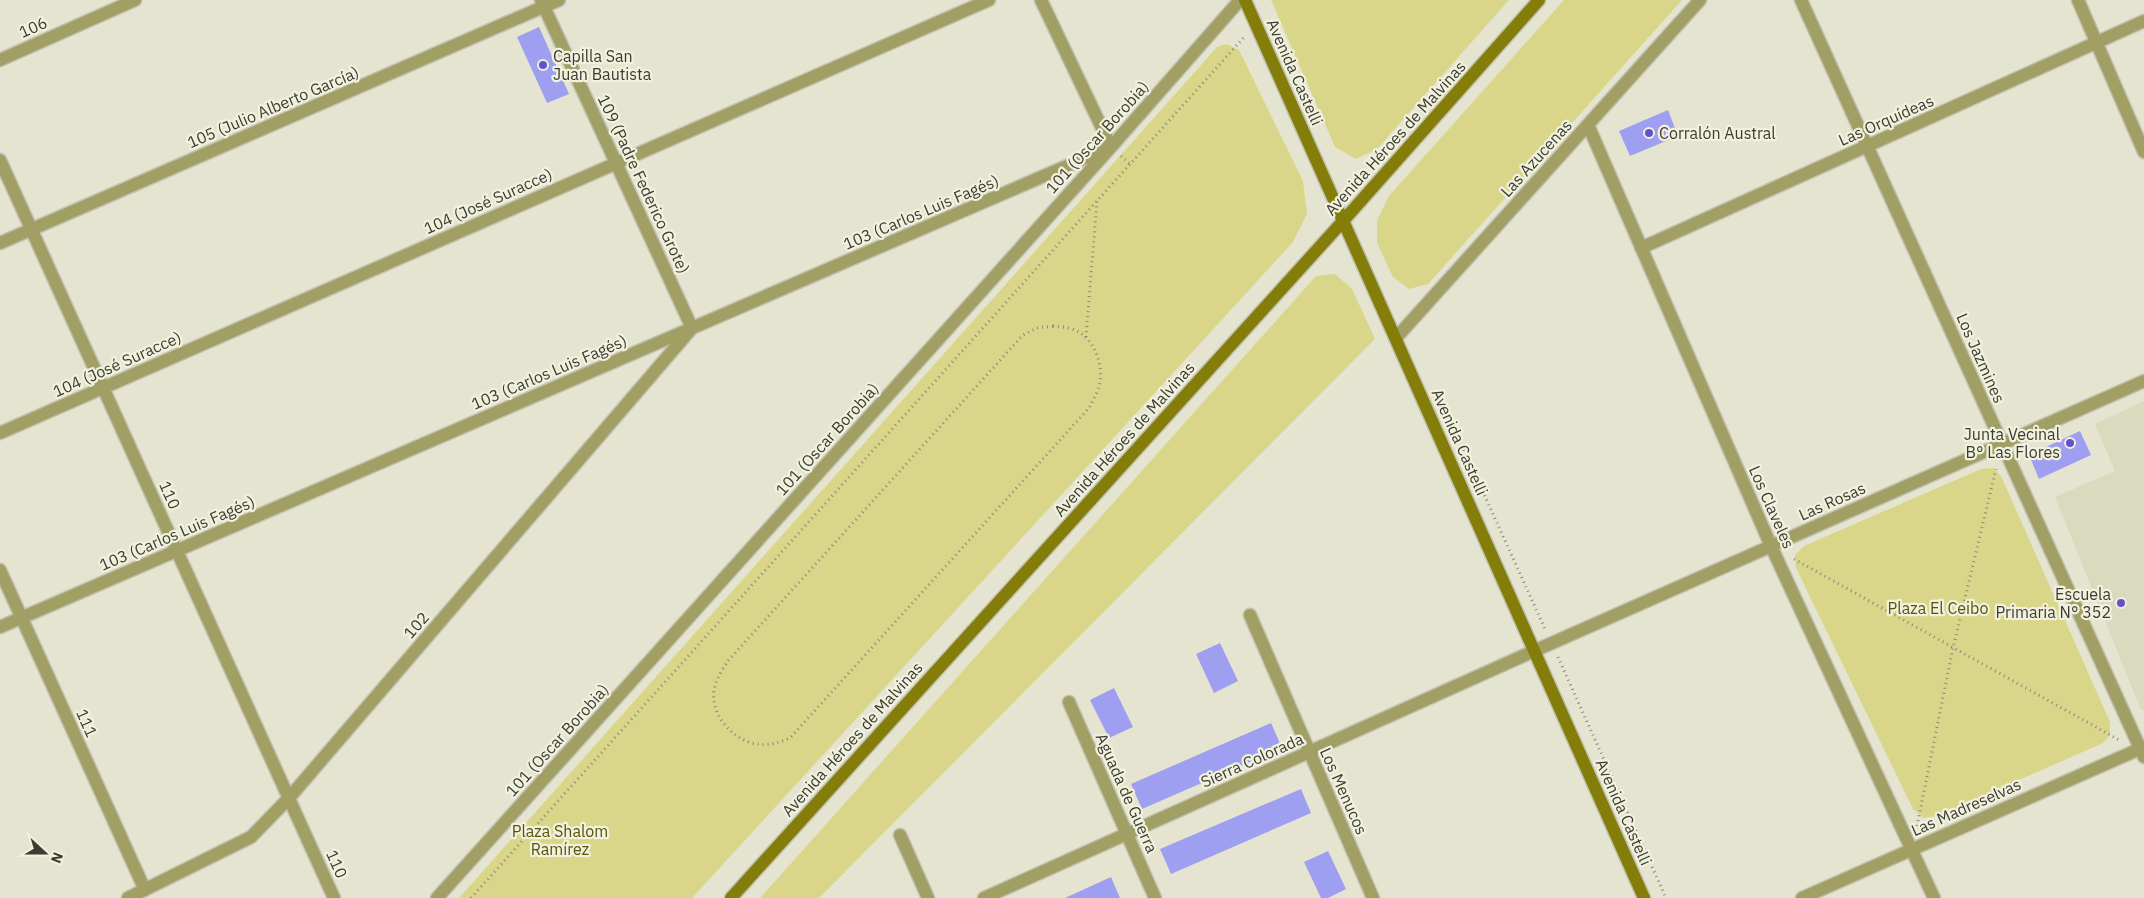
<svg xmlns="http://www.w3.org/2000/svg" width="2144" height="898" viewBox="0 0 2144 898" font-family="'IBM Plex Sans',sans-serif">
	<rect width="100%" height="100%" fill="#e4e4d0"/>
	<path fill="#dadabf" d="M2144,401v309h-3l-86,-213 60,-26 -20,-47z"/>
	<path fill="#dad689" d="M1271,0h238l-132,149 -21,10 -21,-12z
		M1564,0h118l-254,284 -19,5 -16,-12 -16,-34v-23l12,-24z
		M1227,44l12,6 64,131 4,33 -14,28 -601,656h-233l758,-851z
		M1335,274l17,15 23,50 -556,559h-59l556,-622z
		M1993,468l8,8 109,246v13l-7,8 -166,73 -14,2 -10,-9 -117,-241 -1,-13 9,-9 177,-77z"/>
	<path fill="#9f9ff1" d="M539,27l30,67 -22,9 -30,-66z
		M1668,110l10,26 -48,20 -11,-25z
		M2080,431l11,24 -52,24 -10,-24z
		M1220,643l18,38 -24,12 -18,-39z
		M1114,688l19,39 -24,11 -19,-38z
		M1271,723l11,25 -140,61 -11,-25z
		M1301,789l10,24 -140,61 -11,-25z
		M1328,851l18,38 -18,9h-7l-17,-36z
		M1111,877l9,21h-55z"/>
	<g fill="none" stroke-linecap="round" stroke-linejoin="round">
		<defs>
			<path id="minor" d="M1801,0l343,757
				M2078,0l66,152
				M0,60l135,-60
				M1588,125l183,421 163,352
				M0,160l334,738
				M0,243l559,-243
				M1641,248l503,-227
				M1396,338l304,-338
				M0,433l989,-433
				M0,570l145,320
				M1250,615l123,283
				M0,627l1111,-480 -70,-147
				M1069,702l86,196
				M900,835l28,63
				M128,898l123,-61 38,-39 403,-470 -151,-328
				M437,898l674,-751 129,-147
				M984,898l550,-247 610,-270
				M1802,898l342,-151"/>
			<path id="secondary" d="M1245,0l399,898
				M731,898l613,-678 195,-220"/>
		</defs>
		<use href="#minor" stroke="#c2c2b1" stroke-width="15"/>
		<use href="#secondary" stroke="#c2c2b1" stroke-width="15"/>
		<path stroke="#89897b" stroke-width="3" stroke-dasharray="1 4" stroke-linecap="butt" d="M1121,156l9,8
			M1053,326c6,1 13,1 19,3 22,7 33,37 27,58 -2,7 -7,15 -10,21l-299,330c-12,5 -25,9 -38,5 -23,-6 -44,-33 -37,-57 2,-8 8,-17 12,-24l296,-327 14,-7z
			M1086,337l11,-136
			M1439,395l107,236
			M1794,559l327,182
			M1558,657l108,241
			M1917,826l36,-178 43,-179
			M471,898l775,-863"/>
		<use href="#minor" stroke="#a29f64" stroke-width="12"/>
		<use href="#secondary" stroke="#847d09" stroke-width="12"/>
	</g>
	<g fill="#6153cc" stroke="#f1f1dd" stroke-width="2">
		<circle cx="543" cy="65" r="5"/>
		<circle cx="1649" cy="133" r="5"/>
		<circle cx="2070" cy="443" r="5"/>
		<circle cx="2121" cy="603" r="5"/>
	</g>
	<g text-anchor="middle" dominant-baseline="central" stroke-width="4.5" stroke-linejoin="round" paint-order="stroke">
		<g font-size="16" fill="#3b3b33" stroke="#f1f1dd">
			<text transform="translate(33 27) rotate(-24)">106</text>
			<text transform="translate(1295 72) rotate(66)">Avenida Castelli</text>
			<text transform="translate(273 107) rotate(-23)">105 (Julio Alberto García)</text>
			<text transform="translate(1886 120) rotate(-24)">Las Orquídeas</text>
			<text transform="translate(1097 137) rotate(-48)">101 (Oscar Borobia)</text>
			<text transform="translate(1395 138) rotate(-48)">Avenida Héroes de Malvinas</text>
			<text transform="translate(1536 158) rotate(-48)">Las Azucenas</text>
			<text transform="translate(644 184) rotate(65)">109 (Padre Federico Grote)</text>
			<text transform="translate(488 201) rotate(-24)">104 (José Suracce)</text>
			<text transform="translate(921 212) rotate(-23)">103 (Carlos Luis Fagés)</text>
			<text transform="translate(1981 358) rotate(66)">Los Jazmines</text>
			<text transform="translate(117 364) rotate(-24)">104 (José Suracce)</text>
			<text transform="translate(549 372) rotate(-23)">103 (Carlos Luis Fagés)</text>
			<text transform="translate(827 439) rotate(-48)">101 (Oscar Borobia)</text>
			<text transform="translate(1124 439) rotate(-48)">Avenida Héroes de Malvinas</text>
			<text transform="translate(1460 442) rotate(66)">Avenida Castelli</text>
			<text transform="translate(170 495) rotate(66)">110</text>
			<text transform="translate(1832 501) rotate(-24)">Las Rosas</text>
			<text transform="translate(1772 507) rotate(66)">Los Claveles</text>
			<text transform="translate(177 533) rotate(-23)">103 (Carlos Luis Fagés)</text>
			<text transform="translate(416 625) rotate(-49)">102</text>
			<text transform="translate(87 723) rotate(66)">111</text>
			<text transform="translate(852 739) rotate(-48)">Avenida Héroes de Malvinas</text>
			<text transform="translate(557 740) rotate(-48)">101 (Oscar Borobia)</text>
			<text transform="translate(1252 760) rotate(-24)">Sierra Colorada</text>
			<text transform="translate(1344 791) rotate(66)">Los Menucos</text>
			<text transform="translate(1127 793) rotate(66)">Aguada de Guerra</text>
			<text transform="translate(1966 807) rotate(-24)">Las Madreselvas</text>
			<text transform="translate(1624 812) rotate(66)">Avenida Castelli</text>
			<text transform="translate(337 864) rotate(66)">110</text>
		</g>
		<g font-size="16" fill="#3b3b33" stroke="#f1f1dd" text-anchor="start">
			<text x="553" y="56">Capilla San<tspan x="553" dy="18">Juan Bautista</tspan></text>
			<text x="1659" y="133">Corralón Austral</text>
			<text x="2060" y="434" text-anchor="end">Junta Vecinal<tspan x="2060" dy="18">B° Las Flores</tspan></text>
			<text x="2111" y="594" text-anchor="end">Escuela<tspan x="2111" dy="18">Primaria N° 352</tspan></text>
		</g>
		<g font-size="16" fill="#585308" stroke="#f1f1dd">
			<text x="1938" y="608">Plaza El Ceibo</text>
			<text x="560" y="831">Plaza Shalom<tspan x="560" dy="18">Ramírez</tspan></text>
		</g>
	</g>
	<g transform="translate(45 853) rotate(111)" stroke="#f1f1dd" stroke-width="4" paint-order="stroke">
	<path d="M0-4L9 19L0 12L-9 19Z" fill="#3b3b33"/>
	<text y="-8" font-size="14" font-weight="bold" text-anchor="middle" fill="#3b3b33">N</text>
	</g>
</svg>
